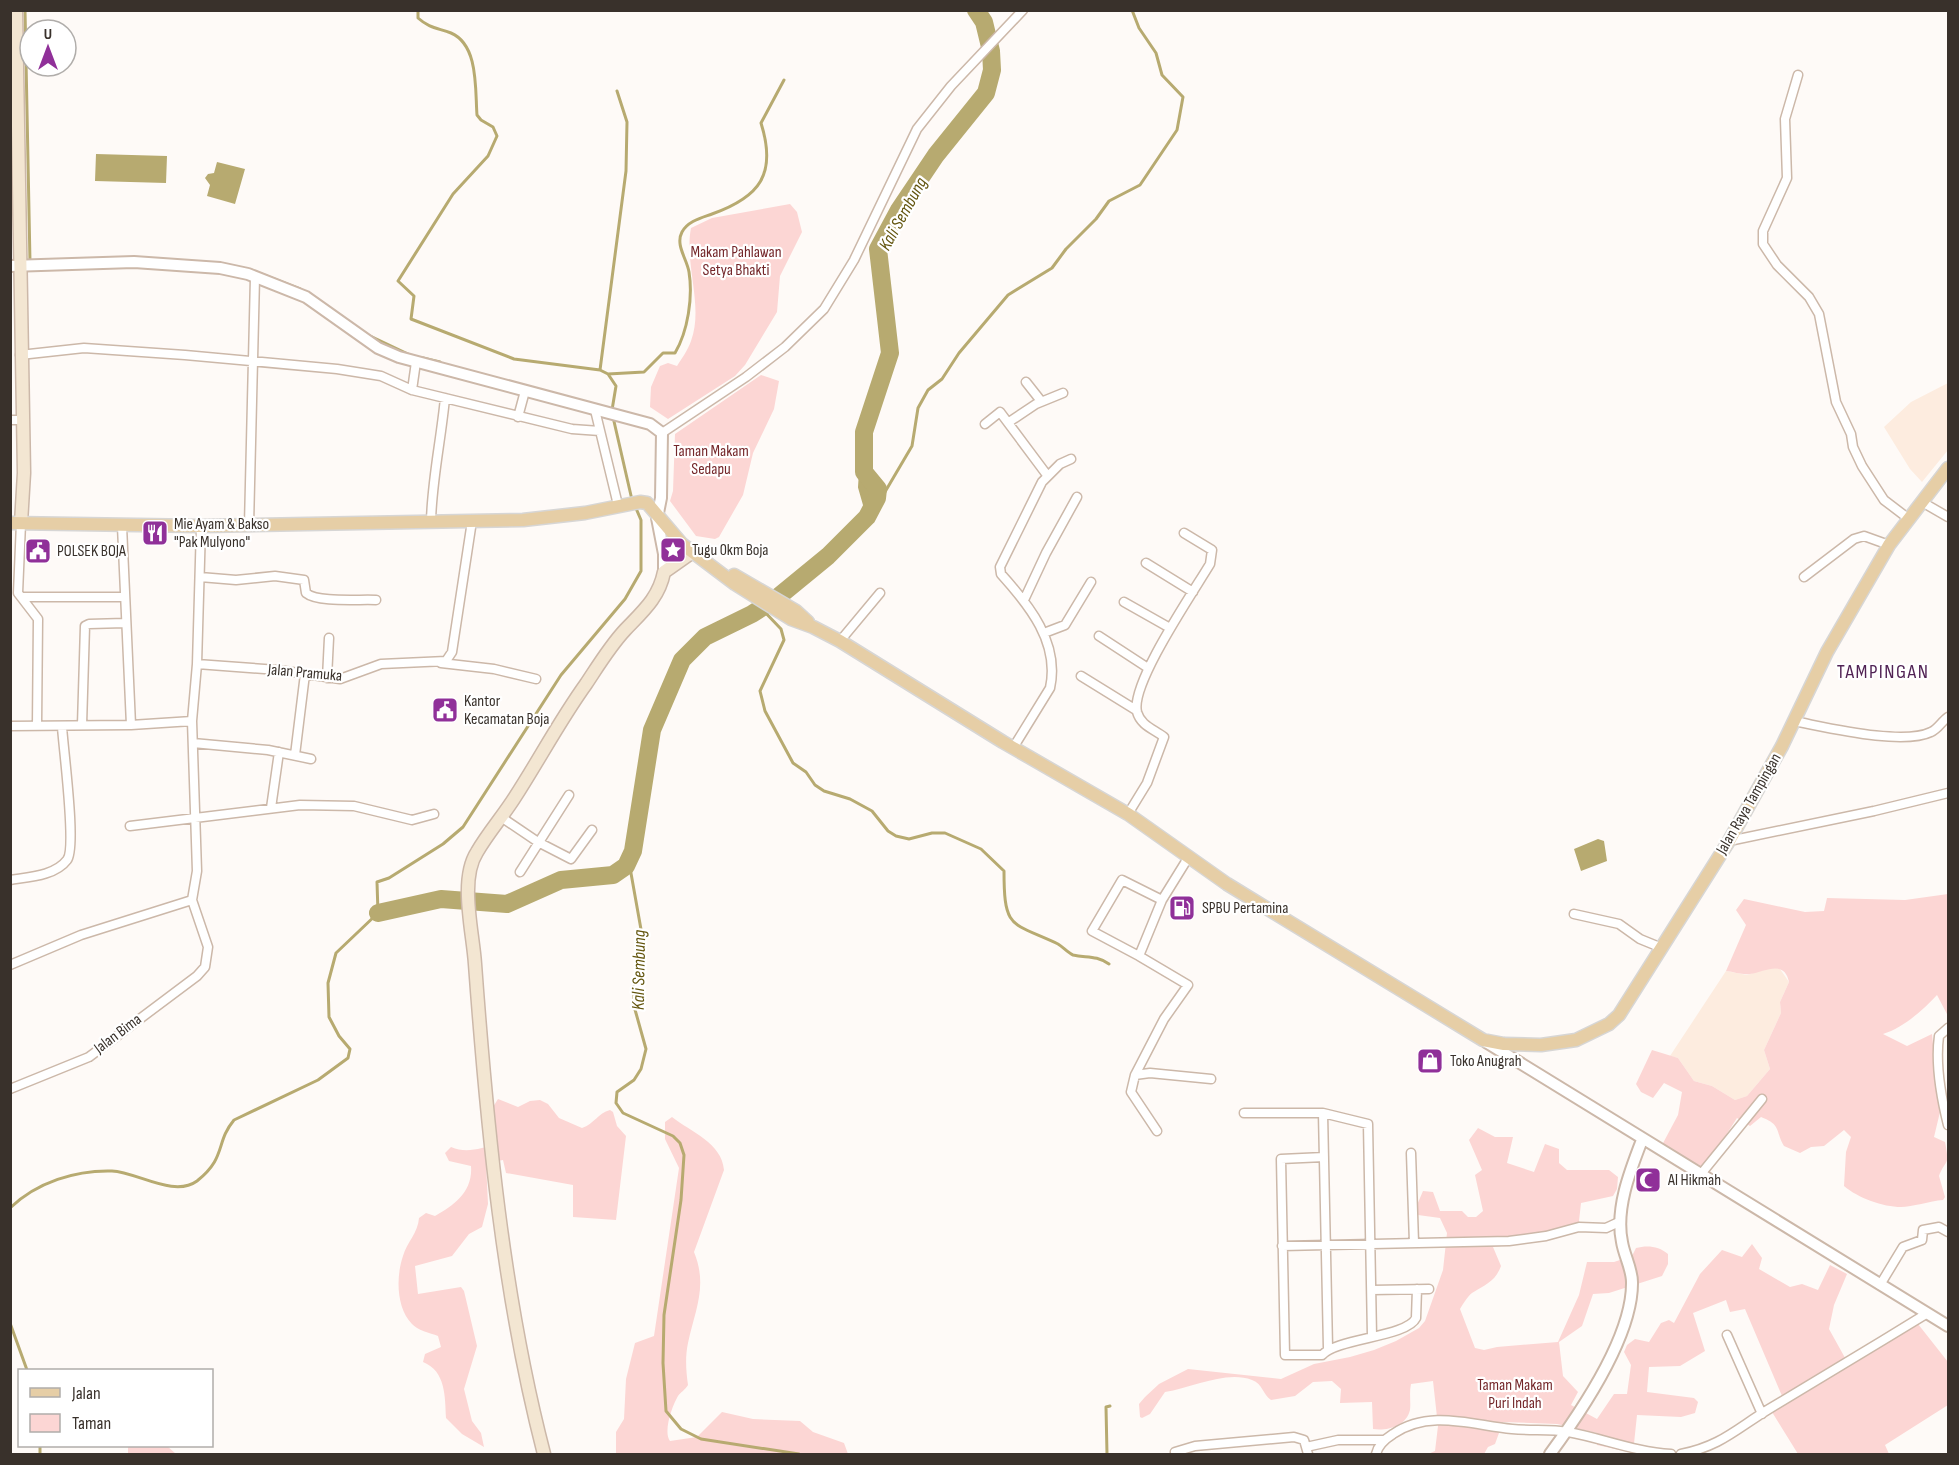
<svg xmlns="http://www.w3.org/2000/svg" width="1959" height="1465" viewBox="0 0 1959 1465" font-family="'Sofia Sans Condensed',sans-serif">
	<rect width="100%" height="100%" fill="#fefaf7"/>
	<path fill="#fdecdf" d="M1948,383v67l-26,32 -12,-13 -26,-42 27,-25z
		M1772,967l8,2 9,13 -9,20 1,11 -17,37 6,19 -23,27 -12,4 -23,-14 -18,-5 -16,-23 -8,-2 56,-85 21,4z"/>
	<path fill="#fcd6d4" d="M790,204l7,8 5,20 -22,44 -3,36 -32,53 -10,11 -67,43 -18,-12 1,-20 9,-21 8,-3 9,3c5,-8 11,-16 14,-25 13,-35 -7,-77 0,-113l21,-10z
		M761,375l18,6 -5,28 -21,44 -10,42 -24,42 -4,2 -19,-3 -26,-35 3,-10 2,-57z
		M1948,894v122l-11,-21c-14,15 -34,33 -54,39l24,12 25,-12 8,78 -6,25 11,5c5,25 1,16 -6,34l6,21 -2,3c-13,1 -31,7 -42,7 -18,0 -43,-9 -57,-21l2,-34 5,-15 -7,-7 -20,16 -13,1 -11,6 -16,-7c-9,-15 -2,-21 -23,-29l-11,9 -13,-8 -25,39 -11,9 -39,-21 16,-30 4,-23 -18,-9 -11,15 -12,-6 -5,-8 16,-34 26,8 16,23 18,5 23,14 12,-4 23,-27 -6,-19 17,-37 -1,-11 9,-20c-5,-23 -24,-10 -39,-8 -8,1 -16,-2 -24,-3l20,-46 -10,-15 8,-11 61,13 19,-1 3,-13 78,2z
		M498,1099l20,8 12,-6 10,-1 8,4 11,14 23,10c12,-4 16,-15 28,-18l3,2 4,14 9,10 -10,84 -43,-3v-32l-67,-12 -3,-13 -17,3 2,41 -6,23 -13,7 -17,22 -37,10 3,28 43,-7 3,4 13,55 -13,43 8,32 9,12 3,14 -22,-13 -16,-16c-1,-21 0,-47 -23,-56l2,-8 16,-7 -3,-11c-8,-3 -21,-6 -26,-12 -16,-16 -16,-48 -9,-68 4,-14 15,-23 16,-38l7,-5 9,3c19,-11 38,-24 36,-50l-22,-5 -4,-8 6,-6c16,7 30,1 47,-3l-5,-37z
		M672,1117c19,15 50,26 52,53l-30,82c14,34 1,58 -6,91 -3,14 -2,28 0,42 -3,5 -7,7 -10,11 -6,10 -15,36 -8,45l27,-4 25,-25 31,7 47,2 13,11 31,11 4,11h-232v-22l8,-13 2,-40 9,-36 19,-7 25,-168 -14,-29v-17z
		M1478,1128l17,9h18l-6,26 27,9 11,-28 14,5v14l8,7h42l9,7 -1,12 -4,7 -32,7 -2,18 4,9 -29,9 -61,8 8,19c-6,16 -15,18 -29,27 -4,3 -9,11 -12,16l15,39 9,2 13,-3 61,-5 21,-47 8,-33h27l18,-6 4,-8c11,-3 23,-2 32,6v10l-6,12 -53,17 -16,1 -11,32 -23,16 4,34 15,16 -7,13 26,14 17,-25h13l4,-29 -7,-13 3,-7 8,-6 14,3 12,-19 8,-3 5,3 26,-49 22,-24 20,7 10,-13 10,14 -3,11 31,18 12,-3 16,6 12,-25 17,9 -13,31 -5,24 20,36 69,-41 30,38v43l-63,40 4,9h-91l-26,-42 13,-9 -40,-94 -15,3 -4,-12 -33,13 12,38 -25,15 -31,1 -2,25 47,6 4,4 -3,11 -14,4 -44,-2 -4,38 -36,-8v-12l-40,-9 -54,-2 -8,22 -7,3 -4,7h-56l7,-3 3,-25 -5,-45 -22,3c-2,9 0,18 -1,26 -4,17 -24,21 -37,19l-1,-27 -32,1 1,-14 -9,-8 -19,1 -18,14 -24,4c-8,-5 -8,-16 -19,-20 -26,-10 -60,8 -87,12l-15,22 -8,4 -2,-1 -1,-13 6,-7 14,-13 29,-15 93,10 33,-15 36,-7 24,-7 22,-9 23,-13 6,-7 18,-51 4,-37 -7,-15 -22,-3 -1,-10 6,-14 10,1 7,19h22l6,6h8l7,-6 -8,-36 7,-5 -13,-30z
		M128,1446h39l9,8h-48z"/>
	<path fill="#b7aa70" d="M96,154l71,2 -1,27 -71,-2z
		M217,162l28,7 -10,35 -28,-8 3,-11 -5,-7 3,-4 6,-1z
		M1598,839l6,2 3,20 -26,10 -7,-22z"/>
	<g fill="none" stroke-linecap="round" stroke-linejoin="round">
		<path stroke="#b7aa70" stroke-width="3" d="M25,10l5,252
			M418,10v8c11,10 20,10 33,15 28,12 24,57 26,82l4,5 12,7 4,9 -9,20 -35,38 -55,87 16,15 -3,23 103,40 86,11 8,4 8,12 -4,24
			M251,270l49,19
			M368,335l40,19
			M423,358l17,4
			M600,370l26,-199 1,-49 -10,-31
			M608,374l36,-2 19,-19h12c13,-22 18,-56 14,-81 -2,-13 -14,-27 -7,-40 6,-11 19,-14 30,-18 48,-17 65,-40 49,-91l23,-43
			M613,417l19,83
			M877,498l5,-1 30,-51 6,-38 10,-18 14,-11 17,-26 49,-58 44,-27 14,-19 30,-30 13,-18 31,-16 37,-55 6,-33 -21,-22 -6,-22 -17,-25 -7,-18
			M761,608l20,21 3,11 -24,51 5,20 28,52 13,9 9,13 9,6 26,8 22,12 16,20 8,5 13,3 23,-6h13l36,16 23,22c0,59 7,51 54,73 5,3 10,9 15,11 14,3 23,0 36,9
			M629,862l13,73 -8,52v19l12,43 -5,20 -7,11 -17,12 -1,11 7,10 50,23 7,7 4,12 -3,45 -17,115 -1,48 3,48 15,18 20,10 98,15
			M10,1208c27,-26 66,-38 102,-37 25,1 62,27 85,10 30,-24 18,-38 37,-61l84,-40 30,-22 2,-9 -11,-13 -10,-19 -1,-34 8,-30 42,-40 -1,-31 12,-4 54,-34 20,-17 98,-152 64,-76 16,-28v-51l-6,-14
			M10,1323l17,47
			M40,1446v8
			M1107,1454l-1,-47 4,-1"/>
		<path stroke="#b7aa70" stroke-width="10" d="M864,472l-1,15 6,21"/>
		<path stroke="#b7aa70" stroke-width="18" d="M378,913l63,-14 66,5 54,-24 52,-5 13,-9 7,-15 19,-121 30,-70 23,-23 47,-23 26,-17 50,-41 39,-39 10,-19 1,-9 -14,-17v-40l26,-79 -12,-104 21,-39 37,-55 50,-62 6,-23 -1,-19 -7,-29 -8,-12"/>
		<defs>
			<path id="minor" d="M1798,75l-13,44 2,59 -24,53v13l14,21 32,32 10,17 17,88 15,32 2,13 9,19 22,34 25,19
				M20,355l64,-7 101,7 152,14 44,7 31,14
				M416,362l-4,28 160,39 28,2
				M1026,382l15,19
				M595,410l23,95
				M518,417l7,-26
				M10,420h12
				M1009,422l27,-18 27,-11
				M985,424l15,-12 47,63
				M662,433l84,-56 39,-30 39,-38 30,-49 63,-131 34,-43 72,-76
				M1922,502l26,15
				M431,521c1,-41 10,-81 14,-123
				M21,523l-3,70 20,26 -1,106
				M249,525l6,-248
				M122,526l9,199
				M1146,563l47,29
				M200,577l36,3 39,-4 29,4 2,13c12,10 54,6 70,7
				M1804,577l50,-38 10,-3 25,9
				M24,597h100
				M1024,600l22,-47 31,-56
				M1124,602l46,26
				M1044,633l21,-8 26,-43
				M1099,636l49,32
				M840,641l40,-48
				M441,663l53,6 42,10
				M197,664l81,6 62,9 41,-15 65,-3 6,-9 20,-131
				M1081,676l55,34
				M327,678l2,-40
				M1793,721c33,6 109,25 138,11 7,-3 11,-11 17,-15
				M82,725l3,-99 4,-2 36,-1
				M10,726l121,-1 61,-4 5,-57 4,-138
				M193,743l75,7 43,9
				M1013,748l37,-60c10,-45 -21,-83 -49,-114l-1,-7 42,-85 18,-18 11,-5
				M295,755l10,-81
				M271,808l8,-56
				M1128,814l19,-31 17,-46c-10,-8 -23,-11 -27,-25 -7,-28 57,-121 73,-148l2,-14 -28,-17
				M501,817l37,25 33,17 21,-29
				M130,826l170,-21 54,1 58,14 22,-6
				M1729,841l145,-30 74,-18
				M1188,858l-26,42 -23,56 49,29 -24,34 -29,56 15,-2 61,6
				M520,872l49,-77
				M10,880c18,-3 45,-4 57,-20 10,-12 -4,-113 -5,-134
				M1574,914l45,10 21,15 22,9
				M1139,956l-47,-25 30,-51 40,20
				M10,965l71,-30 111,-35
				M1948,1028l-9,8c-4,29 2,61 9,89
				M1135,1075l-4,17 26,39
				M10,1089l79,-32 108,-81 8,-9 3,-20 -16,-47 5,-29 -5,-150
				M1244,1113h79l5,235
				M1323,1113l45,11 4,212
				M1411,1153l3,90
				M1324,1157l-43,2 4,196h37c15,-17 85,-18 94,-37l1,-29
				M1701,1174l61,-75
				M1282,1246l227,-5 37,-5 33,-9 27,1 13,-6
				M1880,1285l23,-38 19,-7 1,-10 16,-3 9,5
				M1372,1290l57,-1
				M1727,1335l35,79
				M1306,1447l32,-7h46
				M1175,1452l20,-6 99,-9 10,3 4,14
				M1376,1454c2,-9 9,-15 17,-20 37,-25 78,-9 119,-5 19,2 38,0 56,3 34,6 67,20 103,22
				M1681,1454c40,-8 55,-25 88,-45 53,-32 105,-63 157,-95"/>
			<path id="tertiary" d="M10,266l124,-4 86,6 28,6 58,23 72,51 21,9 251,67 12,9 -1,65 -4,20 7,36v18
				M1486,1042l462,284
				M1550,1454c31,-42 83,-118 82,-172 0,-13 -8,-27 -10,-40 -7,-33 8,-71 20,-102"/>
			<path id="secondary" d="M16,10l8,463 -3,50
				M544,1454c-41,-158 -57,-327 -69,-490 -2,-32 -16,-84 2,-112 11,-19 26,-36 38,-55 24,-37 45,-77 71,-113 12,-18 24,-38 39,-54 17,-18 34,-32 39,-58l27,-19"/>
			<path id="primary" d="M10,523l191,3 322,-6 62,-7 55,-11 7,1 35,41 53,40 56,35 22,8 27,14 163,101 125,72 99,70 256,156 21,4 37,1 35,-5 33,-16 10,-9 110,-174 53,-95 45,-94 62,-107 59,-77
				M734,575l62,36 12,11"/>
		</defs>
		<use href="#minor" stroke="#ccb8a9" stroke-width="11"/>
		<use href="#tertiary" stroke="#ccb8a9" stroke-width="14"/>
		<use href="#secondary" stroke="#ccb8a9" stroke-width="15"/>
		<use href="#primary" stroke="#d7d6d5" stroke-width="15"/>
		<use href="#minor" stroke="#fff" stroke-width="8"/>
		<use href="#tertiary" stroke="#fff" stroke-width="10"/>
		<use href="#secondary" stroke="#f3e6d2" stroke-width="12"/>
		<use href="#primary" stroke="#e6cea6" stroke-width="12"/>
	</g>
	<defs>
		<symbol id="restaurant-square" viewBox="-11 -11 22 22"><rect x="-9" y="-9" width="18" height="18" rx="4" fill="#903099" stroke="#fff"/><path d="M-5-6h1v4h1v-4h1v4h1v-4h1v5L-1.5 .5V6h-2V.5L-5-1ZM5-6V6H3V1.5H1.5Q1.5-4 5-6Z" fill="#fff"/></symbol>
		<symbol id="sight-square" viewBox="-11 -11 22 22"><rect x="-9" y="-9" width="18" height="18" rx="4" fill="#903099" stroke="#fff"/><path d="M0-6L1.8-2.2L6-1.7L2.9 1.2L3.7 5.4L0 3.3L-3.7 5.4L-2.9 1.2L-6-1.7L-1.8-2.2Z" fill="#fff"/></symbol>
		<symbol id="civic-square" viewBox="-11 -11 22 22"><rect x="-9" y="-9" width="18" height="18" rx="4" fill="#903099" stroke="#fff"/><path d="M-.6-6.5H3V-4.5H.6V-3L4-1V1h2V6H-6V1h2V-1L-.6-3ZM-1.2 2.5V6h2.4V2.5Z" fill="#fff"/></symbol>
		<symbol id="fuel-square" viewBox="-11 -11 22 22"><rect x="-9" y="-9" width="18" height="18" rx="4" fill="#903099" stroke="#fff"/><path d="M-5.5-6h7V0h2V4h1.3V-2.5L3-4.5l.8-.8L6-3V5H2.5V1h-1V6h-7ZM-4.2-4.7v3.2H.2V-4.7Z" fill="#fff"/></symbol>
		<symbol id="shop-square" viewBox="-11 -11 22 22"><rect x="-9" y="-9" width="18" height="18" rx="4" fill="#903099" stroke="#fff"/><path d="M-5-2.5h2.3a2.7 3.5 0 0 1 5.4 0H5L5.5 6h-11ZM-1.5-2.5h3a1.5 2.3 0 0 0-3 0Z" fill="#fff"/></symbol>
		<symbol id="mosque-square" viewBox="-11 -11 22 22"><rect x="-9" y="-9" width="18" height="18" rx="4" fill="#903099" stroke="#fff"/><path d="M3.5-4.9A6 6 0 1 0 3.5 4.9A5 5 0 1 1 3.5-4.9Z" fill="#fff"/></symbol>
	</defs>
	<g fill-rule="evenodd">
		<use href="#restaurant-square" x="140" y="518" width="30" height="30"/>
		<use href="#sight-square" x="658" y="535" width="30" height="30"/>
		<use href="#civic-square" x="23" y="536" width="30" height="30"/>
		<use href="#civic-square" x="430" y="695" width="30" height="30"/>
		<use href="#fuel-square" x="1167" y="893" width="30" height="30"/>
		<use href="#shop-square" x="1415" y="1046" width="30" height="30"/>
		<use href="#mosque-square" x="1633" y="1165" width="30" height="30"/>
	</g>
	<g text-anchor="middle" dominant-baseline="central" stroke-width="4.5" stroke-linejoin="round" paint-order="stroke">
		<g font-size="16" fill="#74272a" stroke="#fff">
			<text x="736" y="252">Makam Pahlawan<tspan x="736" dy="18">Setya Bhakti</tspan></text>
			<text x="711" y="451">Taman Makam<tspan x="711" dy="18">Sedapu</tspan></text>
			<text x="1515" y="1385">Taman Makam<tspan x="1515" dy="18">Puri Indah</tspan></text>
		</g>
		<g font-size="16" fill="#39312b" stroke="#fff" text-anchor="start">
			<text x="174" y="524">Mie Ayam &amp; Bakso<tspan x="174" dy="18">"Pak Mulyono"</tspan></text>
			<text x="692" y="550">Tugu 0km Boja</text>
			<text x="57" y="551">POLSEK BOJA</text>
			<text x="464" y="701">Kantor<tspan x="464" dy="18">Kecamatan Boja</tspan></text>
			<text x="1202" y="908">SPBU Pertamina</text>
			<text x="1450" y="1061">Toko Anugrah</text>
			<text x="1668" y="1180">Al Hikmah</text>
		</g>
		<g font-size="16" fill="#39312b" stroke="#fff">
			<text transform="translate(305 673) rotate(5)">Jalan Pramuka</text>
			<text transform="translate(1749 804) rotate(-60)">Jalan Raya Tampingan</text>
			<text transform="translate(118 1034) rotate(-37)">Jalan Bima</text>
		</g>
		<g font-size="18" font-style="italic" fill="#63550e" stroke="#fff">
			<text transform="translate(903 214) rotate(-61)">Kali Sembung</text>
			<text transform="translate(639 970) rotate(-89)">Kali Sembung</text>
		</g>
		<g font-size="20" letter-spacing="1.5" fill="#512355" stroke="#fff">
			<text x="1883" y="672">TAMPINGAN</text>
		</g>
	</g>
	<rect width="1959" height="1465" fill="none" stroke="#39312b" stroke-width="24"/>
	<rect x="18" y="1369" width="195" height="78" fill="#ffffff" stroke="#b0adaa" stroke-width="1.5"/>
	<rect x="30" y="1388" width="30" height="9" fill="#e6cea6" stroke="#b0adaa" stroke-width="1.5"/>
	<text x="72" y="1399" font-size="18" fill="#39312b">Jalan</text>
	<rect x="30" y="1414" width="30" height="18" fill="#fcd6d4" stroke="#b0adaa" stroke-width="1.5"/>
	<text x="72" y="1429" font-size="18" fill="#39312b">Taman</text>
	<g transform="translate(48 48)"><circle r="28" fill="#ffffff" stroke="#b0adaa" stroke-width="1.5"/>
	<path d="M0-4.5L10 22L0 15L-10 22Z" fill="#903099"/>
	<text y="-9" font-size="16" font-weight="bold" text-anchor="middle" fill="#39312b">U</text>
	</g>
</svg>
